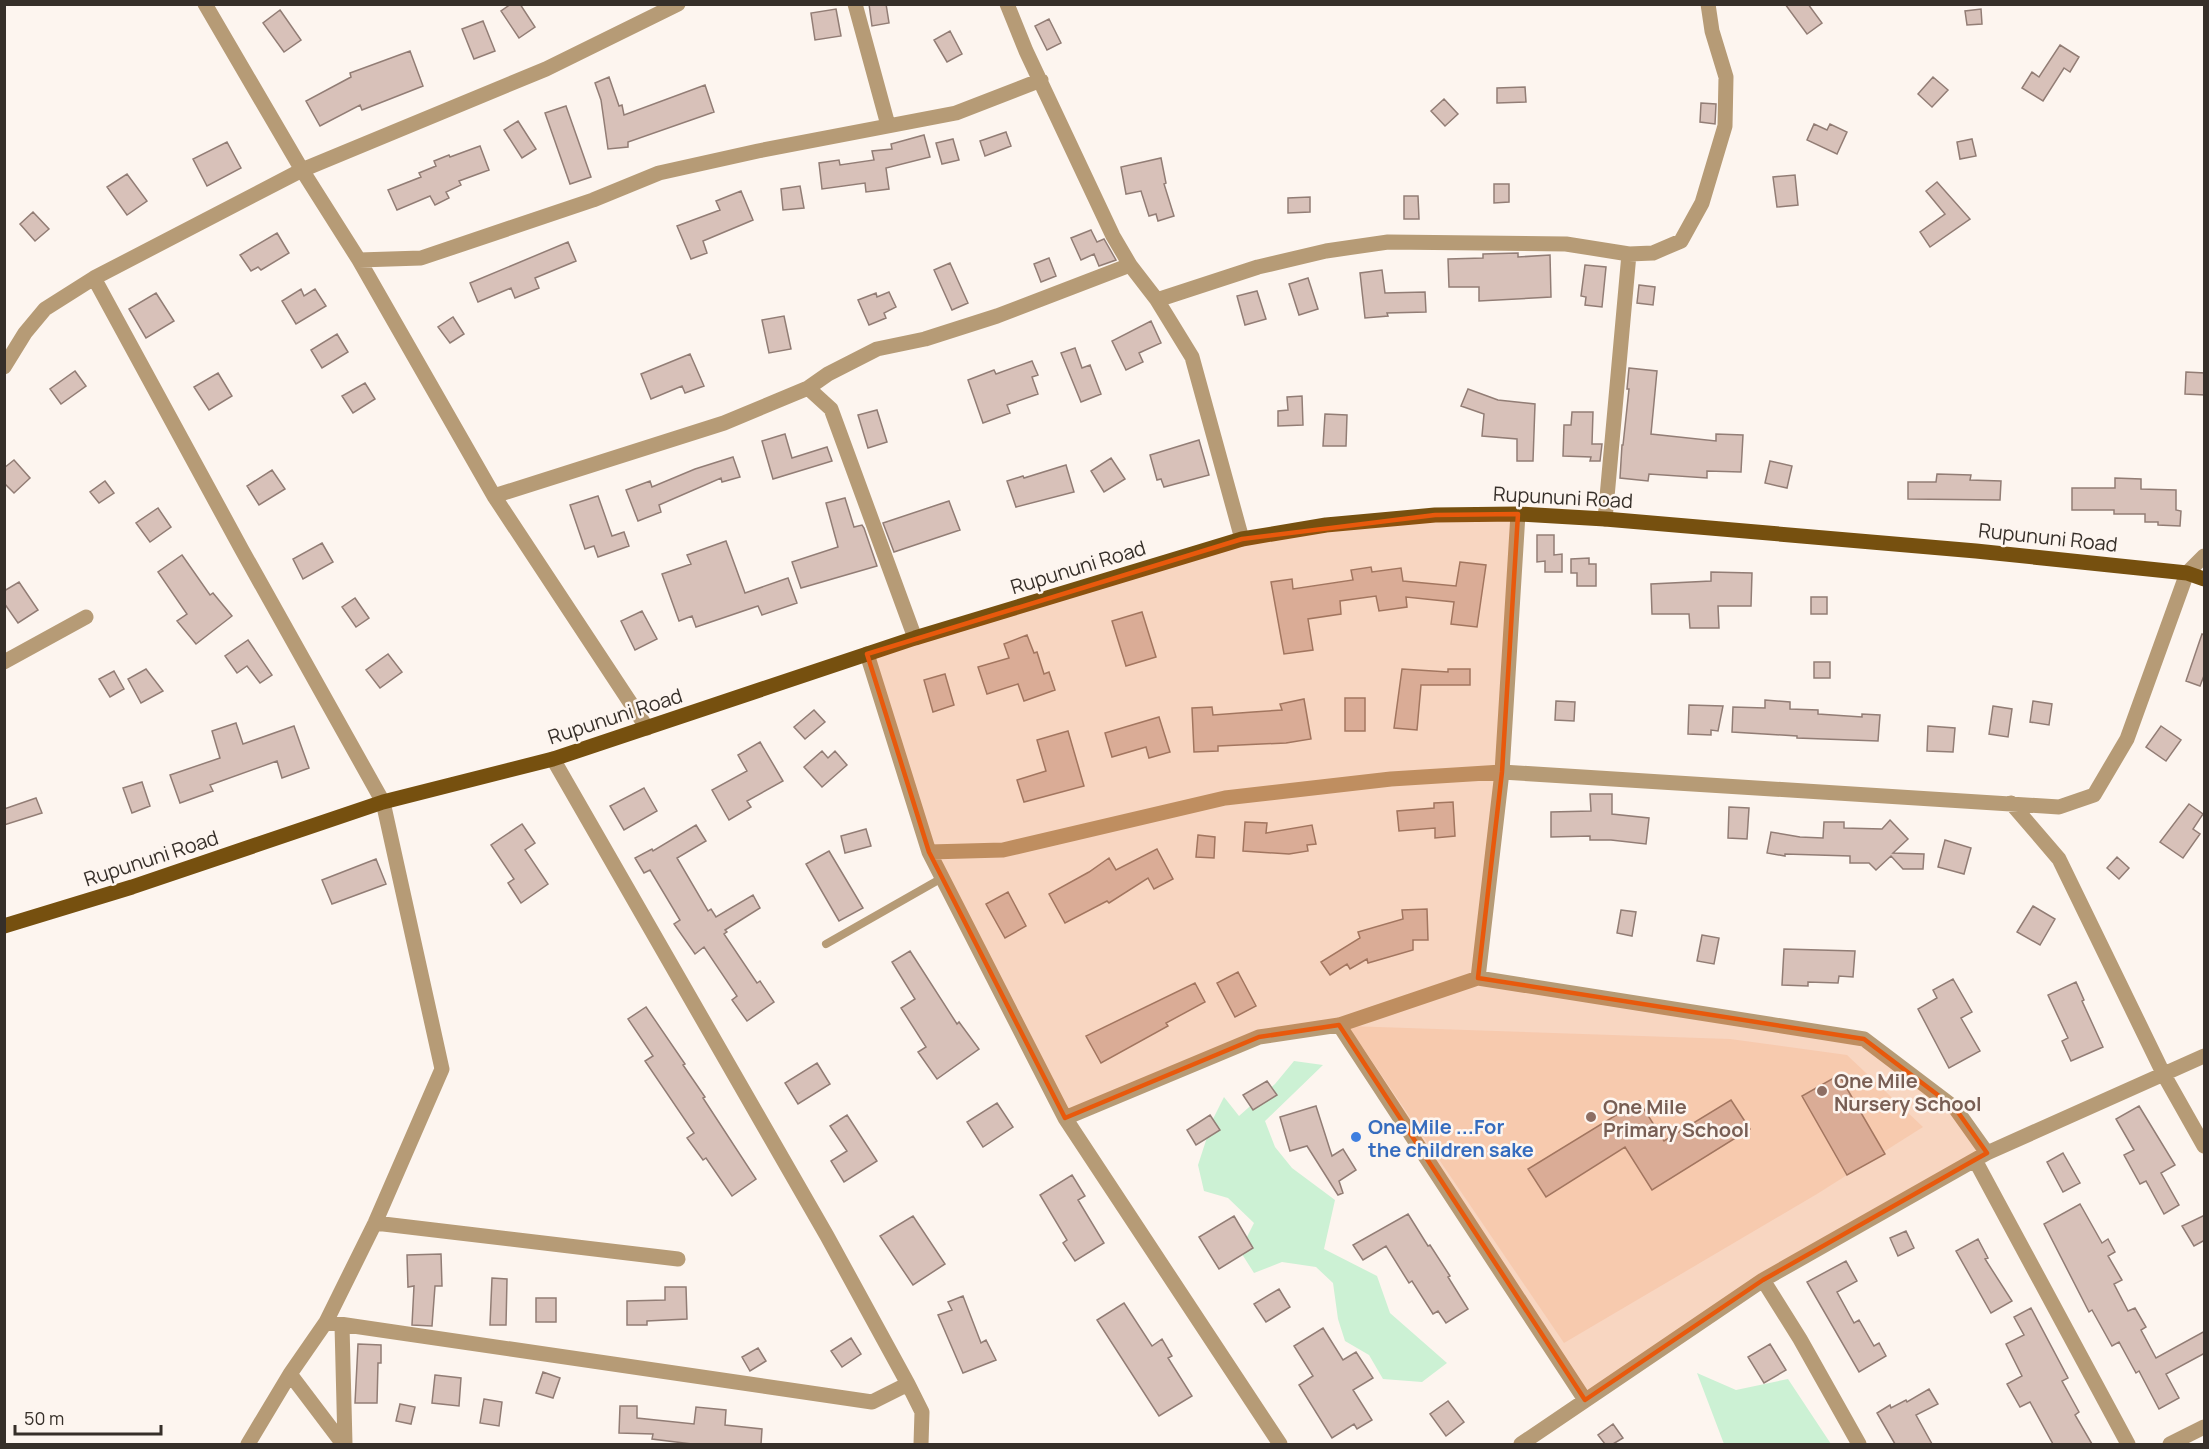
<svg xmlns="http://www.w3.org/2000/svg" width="2209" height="1449" viewBox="0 0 2209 1449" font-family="Manrope,sans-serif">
	<rect width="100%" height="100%" fill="#fdf5ef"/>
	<path fill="#fce6d8" d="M1348,1026l382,13 117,16 76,72 -106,67 -253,149z"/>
	<path fill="#ccf1d4" d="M1294,1061l29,4 -58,56 10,26 17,21 43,32 -11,49 53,27 13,37 57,50 -25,19 -39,-3 -14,-24 -24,-14 -7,-22 -5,-36 -17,-16 -34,-5 -28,11 -14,-22 14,-28 -26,-25 -24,-7 -6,-26 15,-46 11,-22 15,19 36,-32z
		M1697,1373l39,17 52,-11 43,65h-107z"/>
	<path fill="#d8c1b9" stroke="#927d75" stroke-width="1.5" d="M511,4h9l15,23 -16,11 -18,-27z
		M869,4h17l3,19 -17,3z
		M1785,4h23l14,19 -15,11z
		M836,9l5,27 -26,4 -4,-27z
		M1981,9l1,15 -15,1 -2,-14z
		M280,10l21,30 -17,12 -21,-29z
		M1049,19l12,24 -14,7 -12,-24z
		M483,21l12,30 -21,8 -12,-30z
		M950,31l12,23 -15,8 -13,-22z
		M2060,45l19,12 -9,15 -6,-4 -21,33 -21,-13 10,-16 7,5z
		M410,51l13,35 -61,24 -2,-5 -40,21 -14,-25 45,-24 -1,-4z
		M609,77l10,29 3,-1 2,10 81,-30 9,27 -86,30v5l-20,2 -7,-49 -6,-17z
		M1933,77l15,13 -16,17 -14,-13z
		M1525,87l1,15 -29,1v-15z
		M1444,99l14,15 -13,12 -14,-15z
		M1701,103l15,1 -1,20 -15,-2z
		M566,106l25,71 -21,7 -25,-71z
		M518,121l18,28 -14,9 -18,-28z
		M1814,124l13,6 3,-6 17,8 -10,22 -30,-14z
		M1006,132l5,14 -26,10 -5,-15z
		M924,135l6,22 -44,11 3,21 -23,3 -1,-9 -43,6 -3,-26 20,-3 1,5 34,-5 -2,-9 20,-2 -1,-5z
		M953,139l6,21 -17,4 -6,-21z
		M1972,139l4,17 -16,3 -3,-17z
		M227,142l14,26 -34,18 -14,-27z
		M480,146l9,24 -30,11 2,4 -15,7 3,6 -14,7 -5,-9 -33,14 -9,-20 33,-13 -2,-4 17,-7 -2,-5 15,-6 1,2z
		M1161,158l5,25 -2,1 10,32 -16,5 -2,-7 -7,2 -8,-25 -15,3 -5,-27z
		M127,174l20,27 -20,14 -20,-28z
		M1795,175l3,30 -21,2 -4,-30z
		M1937,182l33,37 -40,28 -10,-15 25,-18 -19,-23z
		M1494,184h15v18l-15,1z
		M800,186l4,22 -21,2 -2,-21z
		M741,191l12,29 -50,21 4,12 -16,6 -14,-33 43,-16 -4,-9z
		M1404,196h14l1,23h-15z
		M1310,197v15l-22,1v-15z
		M33,212l16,17 -14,12 -15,-17z
		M1091,230l6,12 7,-3 12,21 -17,6 -5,-12 -13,6 -10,-22z
		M277,233l12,20 -28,17 -3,-3 -7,4 -11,-16z
		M568,242l8,19 -41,17 4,10 -24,10 -4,-10 -33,14 -8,-19z
		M1518,253v4l32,-2 1,42 -72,4v-14h-30l-1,-28 35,-1v-4z
		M1049,258l7,18 -15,6 -7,-18z
		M950,263l18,40 -16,7 -18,-40z
		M1585,265l21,2 -4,40 -17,-2 1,-8 -5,-1z
		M1382,270l3,23 40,-1 1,20 -39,1 1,3 -23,2 -5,-45z
		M1308,278l10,31 -19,6 -10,-31z
		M1639,285l16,2 -2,18 -16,-2z
		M301,289l3,7 11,-7 11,17 -30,18 -14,-23z
		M1257,291l9,28 -21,6 -8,-29z
		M889,292l7,15 -12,6 2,5 -17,7 -11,-25 18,-7 1,4z
		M156,293l18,28 -28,17 -17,-29z
		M784,316l7,33 -22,4 -7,-33z
		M453,317l11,17 -14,9 -12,-16z
		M1151,321l10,22 -22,10 4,9 -17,8 -14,-29z
		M337,334l11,18 -26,16 -11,-18z
		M1075,348l7,20 8,-3 11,29 -20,8 -20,-49z
		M690,354l14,32 -19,7 -3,-7 -31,13 -10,-25z
		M1032,361l6,14 -6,2 6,17 -31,11 3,8 -27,10 -15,-43 26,-10 2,4z
		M1629,368l28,3 -6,63 65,7v-7l27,1 -2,37 -34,-1v7l-58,-4 -1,7 -28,-3 2,-33h1l6,-56h-2z
		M75,371l11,15 -25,18 -11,-15z
		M2186,372l19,1v22l-20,-1z
		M218,373l14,23 -23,14 -15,-23z
		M365,383l10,16 -22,14 -11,-17z
		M1468,389l30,11 37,4 -2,57h-16v-22l-35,-3 2,-22 -23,-8z
		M1302,396l1,29 -25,1v-15l10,-1 -1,-13z
		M877,410l10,32 -19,6 -10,-33z
		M1572,412h21l-1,32h10l-2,17h-10l1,-4 -28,-1 1,-31h7z
		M1325,414l22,1 -1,31h-23z
		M785,434l7,24 35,-11 5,14 -59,18 -11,-38z
		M1199,440l10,35 -45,12 -3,-8 -4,1 -7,-25z
		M733,457l7,20 -18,5 -1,-4 -62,27 2,7 -23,9 -12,-31 24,-9 2,6 43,-18z
		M1111,458l14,21 -21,13 -13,-21z
		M14,460l16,18 -16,15 -10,-10v-15z
		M1770,461l22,5 -5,22 -22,-5z
		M1066,465l8,27 -58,15 -9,-26 16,-5 1,2z
		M272,470l13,19 -26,16 -12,-19z
		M1937,474l34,1 -1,5 31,1 -1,19 -92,-1v-17h28z
		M2115,478l26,1v10l35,1v20l5,1 -1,15 -22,-1v-3h-13v-8h-31v-4h-42v-22h43z
		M105,481l9,12 -15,10 -9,-11z
		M598,496l14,40 12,-4 5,14 -31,11 -4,-11 -9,3 -15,-44z
		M845,498l9,29 8,-2 2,3 13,38 -76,22 -9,-26 46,-15 -12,-44z
		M949,501l11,29 -66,22 -11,-29z
		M158,508l13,19 -21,15 -14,-19z
		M1537,535h17v20l8,-1v18h-17v-11l-8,1z
		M726,541l19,52 43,-15 9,25 -35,12 -4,-9 -62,21 -4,-11 -13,5 -17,-47 29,-10 -4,-9z
		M322,543l11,19 -30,17 -10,-20z
		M182,555l28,40 3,-2 19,23 -36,28 -19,-23 10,-7 -29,-42z
		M1589,558v6h7v22h-19v-13h-6v-14z
		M1460,562l26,3 -9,62 -26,-3 3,-22 -48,-5 1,10 -28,4 -3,-15 -36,5 1,13 -33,5 5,31 -29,4 -13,-72 21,-3 1,10 60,-9 -2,-10 20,-3 1,5 29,-4 2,13 53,5z
		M1711,572l41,1 -1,33h-33l1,22h-29l-1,-14h-37l-1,-30 60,-3z
		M19,582l19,28 -20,13 -14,-20v-12z
		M1811,597h16v17h-16z
		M355,598l14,20 -13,9 -14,-20z
		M642,611l15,28 -22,11 -14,-29z
		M1142,612l14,45 -30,9 -14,-45z
		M2202,634l3,1v38l-5,13 -14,-5z
		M1027,635l7,18 3,-1 7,22 5,-2 6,18 -31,11 -6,-17 -31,10 -9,-27 31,-9 -5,-14z
		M248,640l24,35 -12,8 -13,-17 -10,7 -12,-17z
		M388,654l14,18 -22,16 -14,-18z
		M1814,662h16v16h-16z
		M146,669l17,22 -22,12 -13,-24z
		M1402,669l46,3v-3h22v16h-49l-4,45 -23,-2z
		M114,671l10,18 -14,8 -11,-18z
		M945,674l9,31 -21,7 -9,-32z
		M1345,698h20v33h-20z
		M1304,699l7,40 -25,4 -68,3v5l-24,1 -2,-44 20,-1 1,8 40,-3 29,-2 -2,-6z
		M1765,700l25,2v7l28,1v4l44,3v-3l18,1 -2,26 -81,-3v-2l-65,-4 1,-25 32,1z
		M1556,701l19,1 -1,19 -19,-1z
		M2033,701l19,3 -3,21 -19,-3z
		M1689,705l34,1 -5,25 -7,-1v5l-23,-1z
		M1993,706l19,3 -4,28 -19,-3z
		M814,710l11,12 -20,17 -11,-12z
		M1159,717l11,35 -21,6 -3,-11 -34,10 -7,-24z
		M236,723l7,21 51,-18 15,42 -27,10 -5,-17 -67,24 3,6 -33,12 -10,-28 50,-17 -8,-27z
		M1928,726l27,2 -2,24 -26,-1z
		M2161,726l20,14 -15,21 -20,-14z
		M1068,731l16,55 -60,16 -7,-22 29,-9 -9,-31z
		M760,742l23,39 -36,20 4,6 -22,13 -17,-30 35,-19 -9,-16z
		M822,751l6,7 7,-7 12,14 -25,22 -18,-20z
		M142,782l8,24 -18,7 -9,-25z
		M644,788l13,23 -33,19 -14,-24z
		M1590,794h22v20l37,4 -3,26 -35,-4h-21v-4l-39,1v-25l40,-1z
		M36,798l6,15 -38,12v-16z
		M1453,802l2,34 -20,2v-10l-36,3 -2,-20 37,-3v-5z
		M2189,804l14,10 -10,15 7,5 -17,24 -23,-16z
		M1729,807l20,1 -2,31 -19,-1z
		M1890,820l18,19 -15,14 31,1 -1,15h-20l-12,-13 -15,14 -7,-7h-19v-7l-65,-2v2l-18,-3 4,-21 29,5 23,1 1,-16h20v6l38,1z
		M1245,822l22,1 -1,10 46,-8 4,19 -9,1 1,6 -19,3 -46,-3z
		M522,824l13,19 -10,7 23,34 -27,19 -13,-20 6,-4 -23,-34z
		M696,825l10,16 -29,17 31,53 3,-2 5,8 37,-22 7,13 -35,22 2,2 -3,2 33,49 3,-2 14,21 -27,19 -15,-21 5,-4 -33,-49 -9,7 -21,-30 6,-4 -30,-50 -6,3 -9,-15 17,-9 1,2z
		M866,829l5,17 -26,7 -4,-17z
		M1198,835l17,2 -1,21 -18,-1z
		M1945,840l26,8 -7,26 -26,-7z
		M1157,849l16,30 -19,10 -6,-11 -39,25 -2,-2 -42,22 -16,-29 40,-22 20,-14 7,12z
		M829,851l34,57 -24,13 -33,-57z
		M2117,857l12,11 -10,11 -12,-11z
		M376,859l10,25 -54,20 -10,-24z
		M1008,892l18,34 -21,12 -19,-34z
		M2033,906l22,13 -15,26 -23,-13z
		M1427,909l1,31h-15v10l-45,13 -1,-4 -17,10 -3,-5 -17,11 -9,-13 39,-24 -2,-6 45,-13 -1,-9z
		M1621,910l15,2 -4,24 -15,-3z
		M1702,935l17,3 -5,26 -17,-3z
		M1784,949l71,2 -2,26 -14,-1 -1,7 -30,-1v4l-26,-1z
		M910,951l47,73 2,-2 20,27 -42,30 -19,-27 8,-5 -25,-39 14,-9 -23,-37z
		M1238,972l18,34 -21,11 -18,-34z
		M1953,979l19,33 -11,6 19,33 -31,17 -31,-59 19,-11 -4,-8z
		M2076,982l8,18 -2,1 21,46 -32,14 -9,-20 6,-3 -20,-43z
		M1195,983l10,19 -39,21 2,3 -67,37 -15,-27z
		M646,1007l39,57 -2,1 22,32 -2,1 53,81 -24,17 -26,-38 -3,2 -16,-22 7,-5 -49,-72 8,-5 -25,-37z
		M817,1063l13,21 -32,20 -13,-21z
		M1839,1075l46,79 -38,21 -45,-79z
		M1267,1081l10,14 -24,15 -10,-15z
		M1731,1100l19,29 -98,61 -27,-43 -79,50 -18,-28 111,-68 25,40z
		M997,1103l16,24 -30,20 -16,-25z
		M1316,1106l16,50 11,-7 13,21 -17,11 4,12 -5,2 -31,-49 -17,5 -10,-34z
		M2139,1106l36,59 -14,8 18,32 -15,9 -18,-33 -6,3 -16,-29 10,-5 -18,-31z
		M847,1115l30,46 -33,21 -13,-21 16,-10 -17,-25z
		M1210,1115l10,15 -24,15 -9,-15z
		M2063,1153l17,30 -17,9 -16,-30z
		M1072,1175l13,21 -7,4 26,43 -29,18 -12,-18 4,-3 -27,-45z
		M2080,1204l22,39 6,-4 7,13 -7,4 14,24 -8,4 14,27 7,-3 11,19 -5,3 15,28 49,-27v22l-39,21 13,24 -20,11 -20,-38 -3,2 -17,-31 -7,4 -20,-36 -3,2 -45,-88z
		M1408,1214l20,32 2,-1 20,31 -2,1 20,32 -22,14 -8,-12 -5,3 -21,-33 -3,2 -23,-37 -23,14 -10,-15z
		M2205,1215v25l-11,6 -12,-20z
		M913,1216l32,48 -32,21 -33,-49z
		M1234,1216l19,32 -34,21 -20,-32z
		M1906,1231l8,17 -16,8 -8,-18z
		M1978,1239l10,19 -3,1 27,42 -21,12 -35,-62z
		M441,1254l1,32h-7l-3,40 -20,-1 2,-39 -6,1 -1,-32z
		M1846,1261l11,20 -20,11 17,31 5,-3 15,26 5,-3 7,13 -27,16 -52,-90z
		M492,1278l15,1 -1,46h-16z
		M665,1287h21l1,32 -40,2v4h-20v-24l38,-1z
		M1279,1289l11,18 -24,15 -12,-18z
		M963,1296l18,47 5,-3 10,20 -33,13 -25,-58 14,-5 -4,-8z
		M536,1298h20v24h-20z
		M1124,1303l28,43 10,-7 10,17 -4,2 24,38 -33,20 -62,-96z
		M2031,1308l37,70 -6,3 17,31 -4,3 17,29h-39l-23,-42 -10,5 -13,-23 15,-8 -16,-32 18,-9 -10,-18z
		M1323,1328l20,32 13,-8 17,26 -20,12 19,30 -15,9 -3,-5 -22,14 -33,-53 14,-9 -19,-30z
		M851,1338l10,16 -19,13 -11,-16z
		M358,1344l23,1v18h-3l-1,40h-22z
		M1770,1344l16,26 -22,13 -16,-26z
		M758,1348l8,13 -16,10 -8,-14z
		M543,1372l17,6 -7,20 -17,-5z
		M435,1375l26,3 -2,28 -27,-3z
		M1929,1389l9,15 -22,11 16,29h-37l-18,-31 13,-8 1,3 15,-8 1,2z
		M484,1399l18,3 -3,24 -19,-3z
		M1448,1401l16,21 -18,14 -16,-22z
		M400,1404l15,3 -4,17 -15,-3z
		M620,1406h17v12l57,6 2,-17 30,3 -1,15 37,4 -1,15h-69l-40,-5 1,-5 -34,-1z
		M1613,1424l10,14 -10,6h-8l-7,-9z"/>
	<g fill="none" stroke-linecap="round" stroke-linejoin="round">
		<path stroke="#b69b76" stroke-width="8" d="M826,944l116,-66"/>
		<path stroke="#b69b76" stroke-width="15" d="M205,4l97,166 57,90 135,236 153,232
			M855,4l33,121
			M1007,4l19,47 87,185 17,29 27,35 35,57 50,182
			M359,260l62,-2 172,-58 66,-27 99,-22 198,-38 85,-33
			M94,278l148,272 141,252 59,267 -67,154 -49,99 -36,52 -42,70
			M1157,300l101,-33 68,-16 62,-9 178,2 63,10 24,-1 28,-12 21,-38 23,-77 1,-49 -14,-46 -4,-27
			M4,367l21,-34 20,-24 49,-31 208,-108 244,-101 132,-65
			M808,388l20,-14 49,-25 48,-10 72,-23 133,-51
			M494,496l230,-73 84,-35 23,21 84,229
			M1605,519l24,-265
			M867,654l62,198 136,266 215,326
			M4,662l82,-45
			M553,759l274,477 81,148 14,28 -1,32
			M2011,803l48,56 105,216 40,71
			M929,852l74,-2 222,-52 166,-19 111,-7 557,35 35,-12 33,-56 60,-166 17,-17
			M1478,978l24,-206 16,-258
			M1339,1025l246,375
			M1065,1118l194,-81 80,-12 139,-47 386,61 91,69 32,45
			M1975,1160l153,284
			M375,1223l303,36
			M1763,1280l37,59 59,105
			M326,1322l546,80 36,-18
			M342,1325l3,119
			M290,1374l53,70
			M1521,1444l242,-164 224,-127 217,-97
			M2170,1444l34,-17"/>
		<path stroke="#76500f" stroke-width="15" d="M4,926l128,-39 251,-85 170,-43 362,-121 327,-99 84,-14 109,-10 83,-1 87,5 371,32 211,22 17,6"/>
	</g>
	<path fill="#e8590c" fill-opacity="0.2" stroke="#e8590c" stroke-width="4.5" stroke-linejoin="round" d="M1518,514l-16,258 -24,206 386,61 91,69 32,45 -224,127 -178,120 -246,-375 -80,12 -194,81 -136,-266 -62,-198 375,-115 193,-24z"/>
	<g fill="#8d6e63" stroke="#fdf5ef" stroke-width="2">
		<circle cx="1822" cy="1091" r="6"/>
		<circle cx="1591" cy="1117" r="6"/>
	</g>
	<circle fill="#3f7fe0" stroke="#fdf5ef" stroke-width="2" cx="1356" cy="1137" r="6"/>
	<g text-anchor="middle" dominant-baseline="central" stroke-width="5" stroke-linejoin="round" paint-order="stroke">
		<g font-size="20" fill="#362f29" stroke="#fdf5ef">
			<text transform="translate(1563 497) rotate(3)">Rupununi Road</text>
			<text transform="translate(2048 537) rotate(6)">Rupununi Road</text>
			<text transform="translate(1078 567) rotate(-17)">Rupununi Road</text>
			<text transform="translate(615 716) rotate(-18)">Rupununi Road</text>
			<text transform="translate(151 858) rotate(-18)">Rupununi Road</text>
		</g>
		<g font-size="20" font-weight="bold" fill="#785e54" stroke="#fdf5ef" text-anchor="start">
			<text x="1834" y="1080">One Mile<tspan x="1834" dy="23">Nursery School</tspan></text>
			<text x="1603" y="1106">One Mile<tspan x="1603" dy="23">Primary School</tspan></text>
		</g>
		<g font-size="20" font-weight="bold" fill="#366cbe" stroke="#fdf5ef" text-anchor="start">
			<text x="1368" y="1126">One Mile ...For<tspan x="1368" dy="23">the children sake</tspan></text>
		</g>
	</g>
	<rect width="2209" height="1449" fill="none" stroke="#362f29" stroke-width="12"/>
	<path d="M15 1425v9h146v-9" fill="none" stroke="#362f29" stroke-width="3"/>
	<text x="24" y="1425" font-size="18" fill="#362f29" stroke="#fdf5ef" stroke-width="4.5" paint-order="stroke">50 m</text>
</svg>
